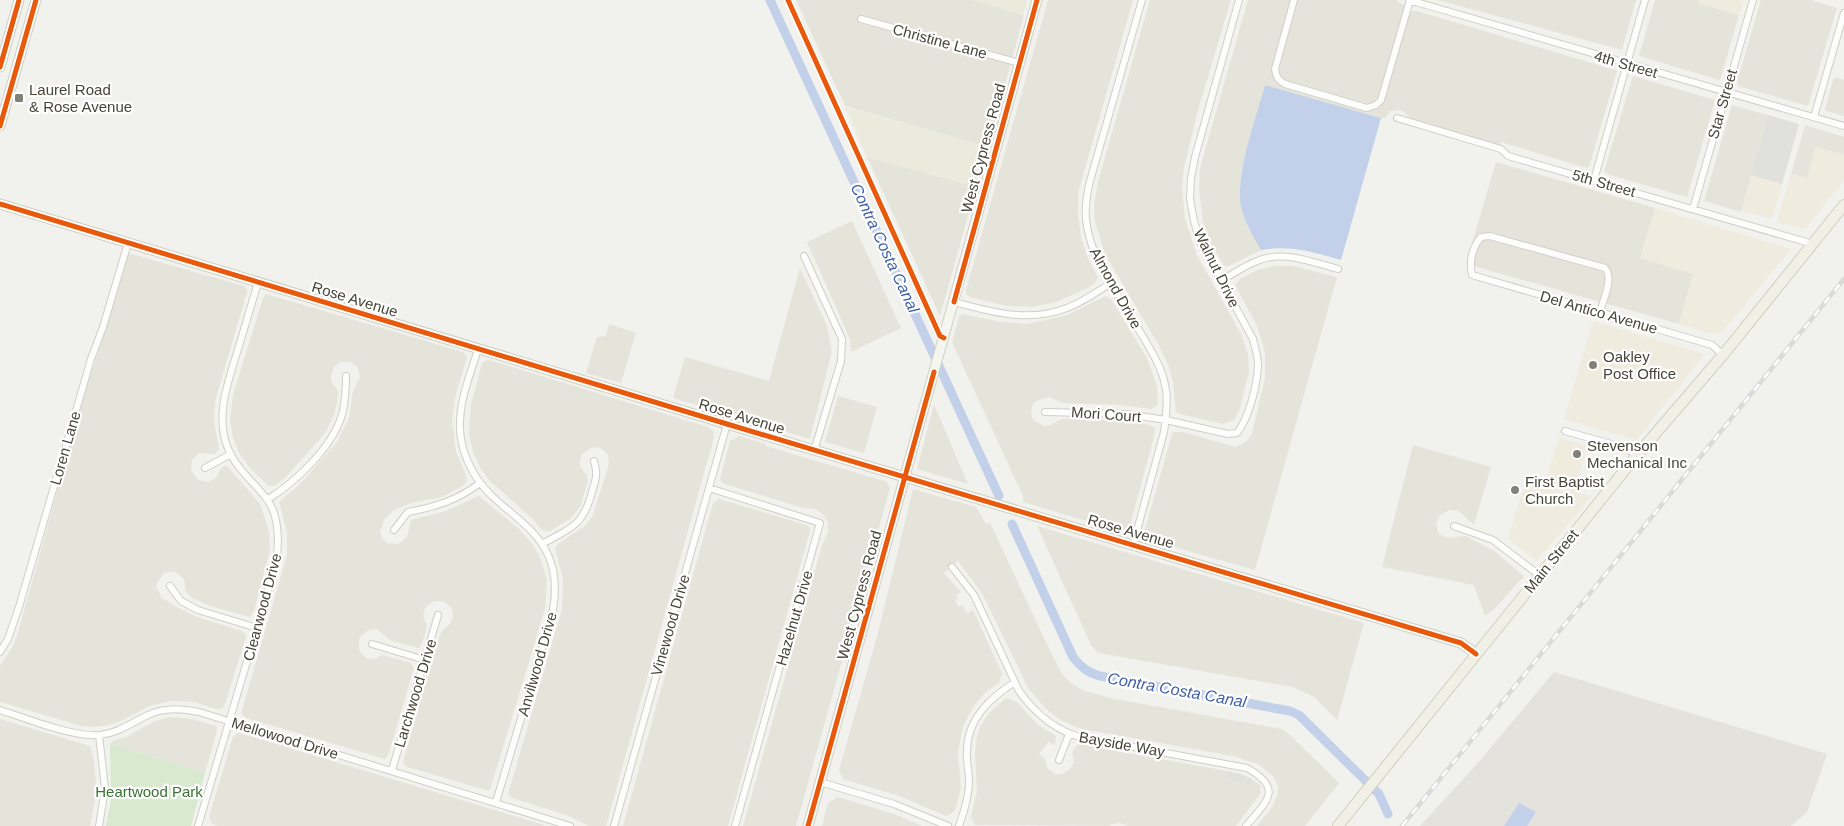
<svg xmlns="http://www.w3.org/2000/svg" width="1844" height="826" viewBox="0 0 1844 826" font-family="Helvetica,sans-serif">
	<rect width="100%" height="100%" fill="#f1f1ed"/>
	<path fill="#e5e4db" d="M796,0h176l52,15 -36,132 -143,-41z
		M1048,0h85l-55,193v20l3,24 6,19 11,22 -2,4 -8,6 -32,14 -24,5 -25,-1 -37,-9 -4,-3v-4z
		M1150,0h81l-33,110 -14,57 -2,20 3,32 12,36 44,79 7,20 1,18 -9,36 -6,12 -11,4 -43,-10 -4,-2 -3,-30 -5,-18 -10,-20 -53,-90 -10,-32 -1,-17 4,-23z
		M1248,0h148l15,11h6l198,59 2,1 -28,96 -2,1 -86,-26 -1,3 -89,-26 -7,-7 -5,-2 -9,1 -5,7h-4l-116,-33 -23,85 -2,18 8,39 13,23 -32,16h-5l-14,-24 -7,-19 -4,-35 1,-20z
		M1438,0h198l-14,50z
		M1655,0h44l-1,3 41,12 -19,65 -81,-24z
		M1761,0h50l26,8 -29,98 -70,-20 -1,-4z
		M1633,76l82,24 -28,97 -77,-22 -6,-4z
		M1834,77l10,3v36l-18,-5 -1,-2z
		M1732,105l36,10 -27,97 -37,-11z
		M1805,125l39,12v18l-28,-8 -9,32 -16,-5z
		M867,157l109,30 -36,129z
		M1496,162l159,46 -14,50 52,16 -14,50 -213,-60z
		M852,221l49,107 -50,24 -1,-13 -43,-97z
		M128,253l116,33 3,3v3l-32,109 -1,21 5,27 -4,5 -11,-1 -6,1 -6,6 -1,10 7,10 10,2 8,-4 5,-10 4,-2 4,2 31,36 9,27 1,19 -16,61 -4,6 -40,-11 -18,-8 -6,-6 -2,-13 -10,-8 -10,2 -8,11 1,5 5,9 13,8 22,11 45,14 3,3 1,3 -22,70 -6,3 -23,-8 -24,-1 -22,5 -24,13 -16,6 -15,2 -12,-1 -82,-24v-36l12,-18 6,-15 65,-235 24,-72z
		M1275,266h18l44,11 -82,293 -106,-30 -3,-2 -2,-5 28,-99 2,-2h9l52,15 11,-5 6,-8 13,-56v-26l-8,-26 -22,-41 5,-6 17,-9z
		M800,268l27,58 5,25 -22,88 -137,-41 12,-41 84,24z
		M266,294l197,58 4,5 -12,41 -3,22 4,32 11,26v4l-6,5 -19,10 -31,6 -17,7 -10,10 -4,11 2,7 5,5 11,1 9,-7 4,-17 35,-9 33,-15 39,32 12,13 9,14 8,24 -2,30 -55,181h-4l-79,-23 -4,-5 37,-127 3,-5 7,-6 3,-7 -1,-9 -9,-7h-9l-9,7 -2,8 4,10 -5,18 -3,4 -30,-8 -7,-7 -6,-4 -8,1 -9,8v12l7,8 9,1 7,-4 4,1 25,7 3,5 -25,85 -4,6 -139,-41 -5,-4 46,-159v-23l-8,-30 22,-19 36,-41 12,-24 4,-27 7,-14 -3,-10 -6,-5h-11l-6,5 -3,9v5l7,10 -1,11 -3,13 -8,17 -40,45 -12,9h-6l-18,-18 -11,-15 -6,-15 -3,-18 3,-25 30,-97z
		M1106,296l5,3 36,59 10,28 1,19 -7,4 -30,-4 -58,-2 -14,-6 -13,4 -3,3 -2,8 2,8 11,6 7,-1 10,-6 20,-1 60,5 13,4 1,6 -26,96 -6,3 -100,-30v-6l-71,-154 7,-25 3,-3 40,8 26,2 39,-9z
		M609,324l27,9 -15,50 -35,-10 11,-36 9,-1z
		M489,360l219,67 6,5v5l-108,389h-17l-23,-11 -54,-17 -4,-4 54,-185 1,-30 -8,-31 3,-4 27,-18 8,-11 16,-51 -1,-9 -6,-6 -5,-2 -6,1 -9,6 -2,8v4l7,10 1,5 -8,26 -10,12 -20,12h-7l-11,-13 -41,-36 -10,-13 -8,-17 -4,-18 2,-30 11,-40 3,-3z
		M838,396l39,11 -13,46 -39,-11z
		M934,404l34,80 -51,-15z
		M739,436l27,8v2l115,34 5,1 4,7 -94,338h-53l79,-281 6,-13v-9l-5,-9 -8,-5 -12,-1 -81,-25 -2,-4 10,-38z
		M1413,445l78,22 -17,58 -15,-14 -10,-1 -9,5 -4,10 3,9 9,4 17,-2 4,2 25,13 30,25 -28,31 -11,9 -11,-31 -92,-18z
		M913,489l63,18 10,17 4,-1 62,132 11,20 7,8 15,8 25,7 172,31 7,5 50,49 -34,43h-48l16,-20 5,-13v-7l-5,-10 -15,-12 -25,-8 -151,-27 -20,-8 -16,-12 -18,-21 -45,-93 -25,-34 -14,12 17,19 -5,3 2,4 -3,2 4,6 3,-2 5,8 6,-3 29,63 -3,10 -12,8 -12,13 -12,22 -5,26 3,36 -6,23 -9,5 -47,-20 -56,-17 -4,-9 39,-137z
		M719,499l87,26 3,2 1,4 -82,295h-105l90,-323z
		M1037,526l327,97 -27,97 -23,-23 -21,-10 -195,-34 -7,-8z
		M1006,698l11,4 21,23 18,11 -1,9 -7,-3 -9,12 6,5 3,10 8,5h6l8,-5 4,-7 -2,-10 6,-8 149,27 -1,7 23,6 3,-5 2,2 6,4 1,8 -25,33h-109l-7,-3 -7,1 -4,2 -134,-1 -4,-8 6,-26 -2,-37 2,-18 5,-13 8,-11z
		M170,717l22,2 24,7 1,5 -12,42 -95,-29 3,-3 13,-4 27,-15z
		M0,719l90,27 3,10 3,28 -1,17 -5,25h-90z
		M238,733h2l307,93h-329l-6,-2 -3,-7 24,-80z
		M838,797l56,17 28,12h-100l6,-23z"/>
	<path fill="#efecdf" d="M1699,0h45l-5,15 -41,-12z
		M1768,115l31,9 -27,95 -31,-8z
		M1816,146l28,9v25l-38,48 -4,1 -25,-7 14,-48 16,4z
		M1655,208l136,41 -70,84 -8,1 -34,-10 14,-50 -53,-16z
		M1593,321l112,33 -69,86 -72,-21z
		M1559,437l28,9 -13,46 17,5 -54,64 -29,-22 18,-61 19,6z"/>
	<path fill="#e3e2dd" d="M1554,672l273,82 -20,58 -16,14h-371l57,-62z"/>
	<path fill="#ebeadd" d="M972,0h55l-4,15z
		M845,107l143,40 -12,40 -109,-30z"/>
	<path fill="#d9e9d0" d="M110,744l95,29 -14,53h-85l5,-26z"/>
	<path fill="#e0e0dc" d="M1768,115l31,9 -17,60 -31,-9z
		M1227,771l14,3 11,5 -3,6 -23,-7z"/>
	<path fill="#c3d0ea" d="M1265,85l116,33 -40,142c-29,-8 -50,-15 -80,-10 -8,-14 -16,-27 -20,-43 -6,-32 15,-89 24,-122z
		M1519,803l17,9 -9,14h-23z"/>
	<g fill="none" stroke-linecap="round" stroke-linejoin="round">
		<path stroke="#c3d0ea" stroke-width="9" d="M770,0l229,496
			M1012,524l61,133c8,10 14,15 27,19l190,35 9,4 80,79 9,20"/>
		<defs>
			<path id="street" d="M1294,0l-19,69c1,8 3,11 10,15l82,24 9,-3 5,-5 29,-100
				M1409,0l435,126
				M861,19l158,44
				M1814,117l30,-104
				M1397,118l104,31 7,7 305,88
				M1594,180l51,-180
				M1693,209l60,-209
				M804,256l38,83 -1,22 -27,90
				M1222,280c11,-6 22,-14 35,-19 26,-11 55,1 81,8
				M954,302c39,10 73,21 113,6 16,-6 30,-16 44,-25
				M1600,312c3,-11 14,-35 5,-44l-115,-32 -9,1c-9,11 -12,24 -9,38l240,70 11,10
				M478,349c-7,24 -18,49 -18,74 -1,26 12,54 31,72 20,20 45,33 57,60 9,19 8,40 4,60l-56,187
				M1045,412l81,2 40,6 62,14 9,-1c12,-15 20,-47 21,-67 0,-10 -3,-18 -5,-27l-53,-97 -6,-21 -4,-22 1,-21 4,-21 44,-157
				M1565,431l60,17 12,7
				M205,468l26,-14
				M709,488l111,35 -85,303
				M268,499c28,-17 67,-54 75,-88 2,-11 3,-23 3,-35
				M1454,526l39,14 46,35
				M394,530l14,-18c27,-5 50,-12 72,-29
				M542,544c29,-16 41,-18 50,-52 4,-13 6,-18 2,-31
				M1133,545l31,-113c2,-14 4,-28 2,-42 -3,-21 -14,-38 -24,-55 -21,-36 -52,-74 -56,-116 -1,-13 1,-26 4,-38l52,-181
				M952,567l22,28 45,96c16,22 35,39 61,46l167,31c37,21 20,33 -1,58
				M170,586l11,15 17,9 59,18
				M372,644l53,16
				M0,652l8,-13 11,-32 72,-248 12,-32 25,-84
				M0,710c29,9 71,27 100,25 18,-2 31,-12 46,-19 17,-9 35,-8 53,-4l371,114
				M1059,760l10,-26
				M392,770l46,-155
				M820,782l74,22 54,22
				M99,826l6,-38 -6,-53
				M198,826l78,-262c3,-19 4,-49 -10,-66 -14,-18 -33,-32 -40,-55 -10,-32 3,-63 12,-94 7,-22 13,-44 20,-66
				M614,826l113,-402
				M959,826c5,-14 10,-29 10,-45 0,-10 -3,-20 -2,-30 0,-32 23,-53 48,-69"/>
			<path id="secondary" d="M0,67l19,-67
				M0,126l36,-126
				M0,204l727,220 734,219 15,11
				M808,826l229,-826"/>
			<path id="primary" d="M1338,826l299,-371 86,-100 121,-150"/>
		</defs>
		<use href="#street" stroke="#cfcfca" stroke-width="8"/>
		<use href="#secondary" stroke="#d1d1c6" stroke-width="11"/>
		<use href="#primary" stroke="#d1d0bd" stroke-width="12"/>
		<use href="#street" stroke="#fdfdfc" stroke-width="6"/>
		<use href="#secondary" stroke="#f6f6f0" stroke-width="9"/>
		<use href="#primary" stroke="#f0f0e6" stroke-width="10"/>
		<defs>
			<path id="rail" d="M1402,826l442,-547"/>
		</defs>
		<use href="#rail" stroke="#dadad9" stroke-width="4.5"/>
		<use href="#rail" stroke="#fff" stroke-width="2.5" stroke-dasharray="8" stroke-linecap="butt"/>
		<defs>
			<path id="cycleway" d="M788,0l152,336 4,2
				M0,67l19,-67
				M0,126l36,-126
				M0,204l727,220 734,219 15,11
				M954,302l83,-302
				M808,826l126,-454"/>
		</defs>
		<use href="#cycleway" stroke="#fff" stroke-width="8"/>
		<use href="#cycleway" stroke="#e8590c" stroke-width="5"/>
	</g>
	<g fill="#828178" stroke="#fff" stroke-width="2">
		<rect x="14" y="93" width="10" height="10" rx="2.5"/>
		<circle cx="1593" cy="365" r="5"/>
		<circle cx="1577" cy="454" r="5"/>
		<circle cx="1515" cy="490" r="5"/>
	</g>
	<g text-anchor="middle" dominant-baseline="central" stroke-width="4.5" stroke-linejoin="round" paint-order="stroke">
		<g font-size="15" fill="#474539" stroke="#fff">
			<text transform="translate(940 41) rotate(15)">Christine Lane</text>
			<text transform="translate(1626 64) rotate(16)">4th Street</text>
			<text transform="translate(1722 104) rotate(-74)">Star Street</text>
			<text transform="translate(983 148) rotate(-75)">West Cypress Road</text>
			<text transform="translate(1604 183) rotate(16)">5th Street</text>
			<text transform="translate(1217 268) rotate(64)">Walnut Drive</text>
			<text transform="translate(1116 288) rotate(61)">Almond Drive</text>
			<text transform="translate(355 299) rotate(17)">Rose Avenue</text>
			<text transform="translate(1599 312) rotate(16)">Del Antico Avenue</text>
			<text transform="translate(1106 414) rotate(4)">Mori Court</text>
			<text transform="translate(742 416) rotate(17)">Rose Avenue</text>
			<text transform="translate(65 448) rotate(-74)">Loren Lane</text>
			<text transform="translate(1131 531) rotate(16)">Rose Avenue</text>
			<text transform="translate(1551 561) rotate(-51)">Main Street</text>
			<text transform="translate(859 595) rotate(-75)">West Cypress Road</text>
			<text transform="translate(262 607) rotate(-75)">Clearwood Drive</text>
			<text transform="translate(794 618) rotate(-74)">Hazelnut Drive</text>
			<text transform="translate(670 625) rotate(-74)">Vinewood Drive</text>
			<text transform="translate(537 664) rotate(-74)">Anvilwood Drive</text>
			<text transform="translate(415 693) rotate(-73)">Larchwood Drive</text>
			<text transform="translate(285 738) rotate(17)">Mellowood Drive</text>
			<text transform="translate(1122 744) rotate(10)">Bayside Way</text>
		</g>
		<g font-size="15" fill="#474539" stroke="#fff" text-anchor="start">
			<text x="29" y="89">Laurel Road<tspan x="29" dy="17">&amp; Rose Avenue</tspan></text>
			<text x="1603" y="356">Oakley<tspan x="1603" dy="17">Post Office</tspan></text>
			<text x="1587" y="445">Stevenson<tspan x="1587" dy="17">Mechanical Inc</tspan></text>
			<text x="1525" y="481">First Baptist<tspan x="1525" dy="17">Church</tspan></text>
		</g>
		<g font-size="15" fill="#3b7233" stroke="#fff">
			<text x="149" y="791">Heartwood Park</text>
		</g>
		<g font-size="16" font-style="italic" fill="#3f60a6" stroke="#fff">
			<text transform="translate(885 248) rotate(65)">Contra Costa Canal</text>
			<text transform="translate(1177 690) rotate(10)">Contra Costa Canal</text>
		</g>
	</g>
</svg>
